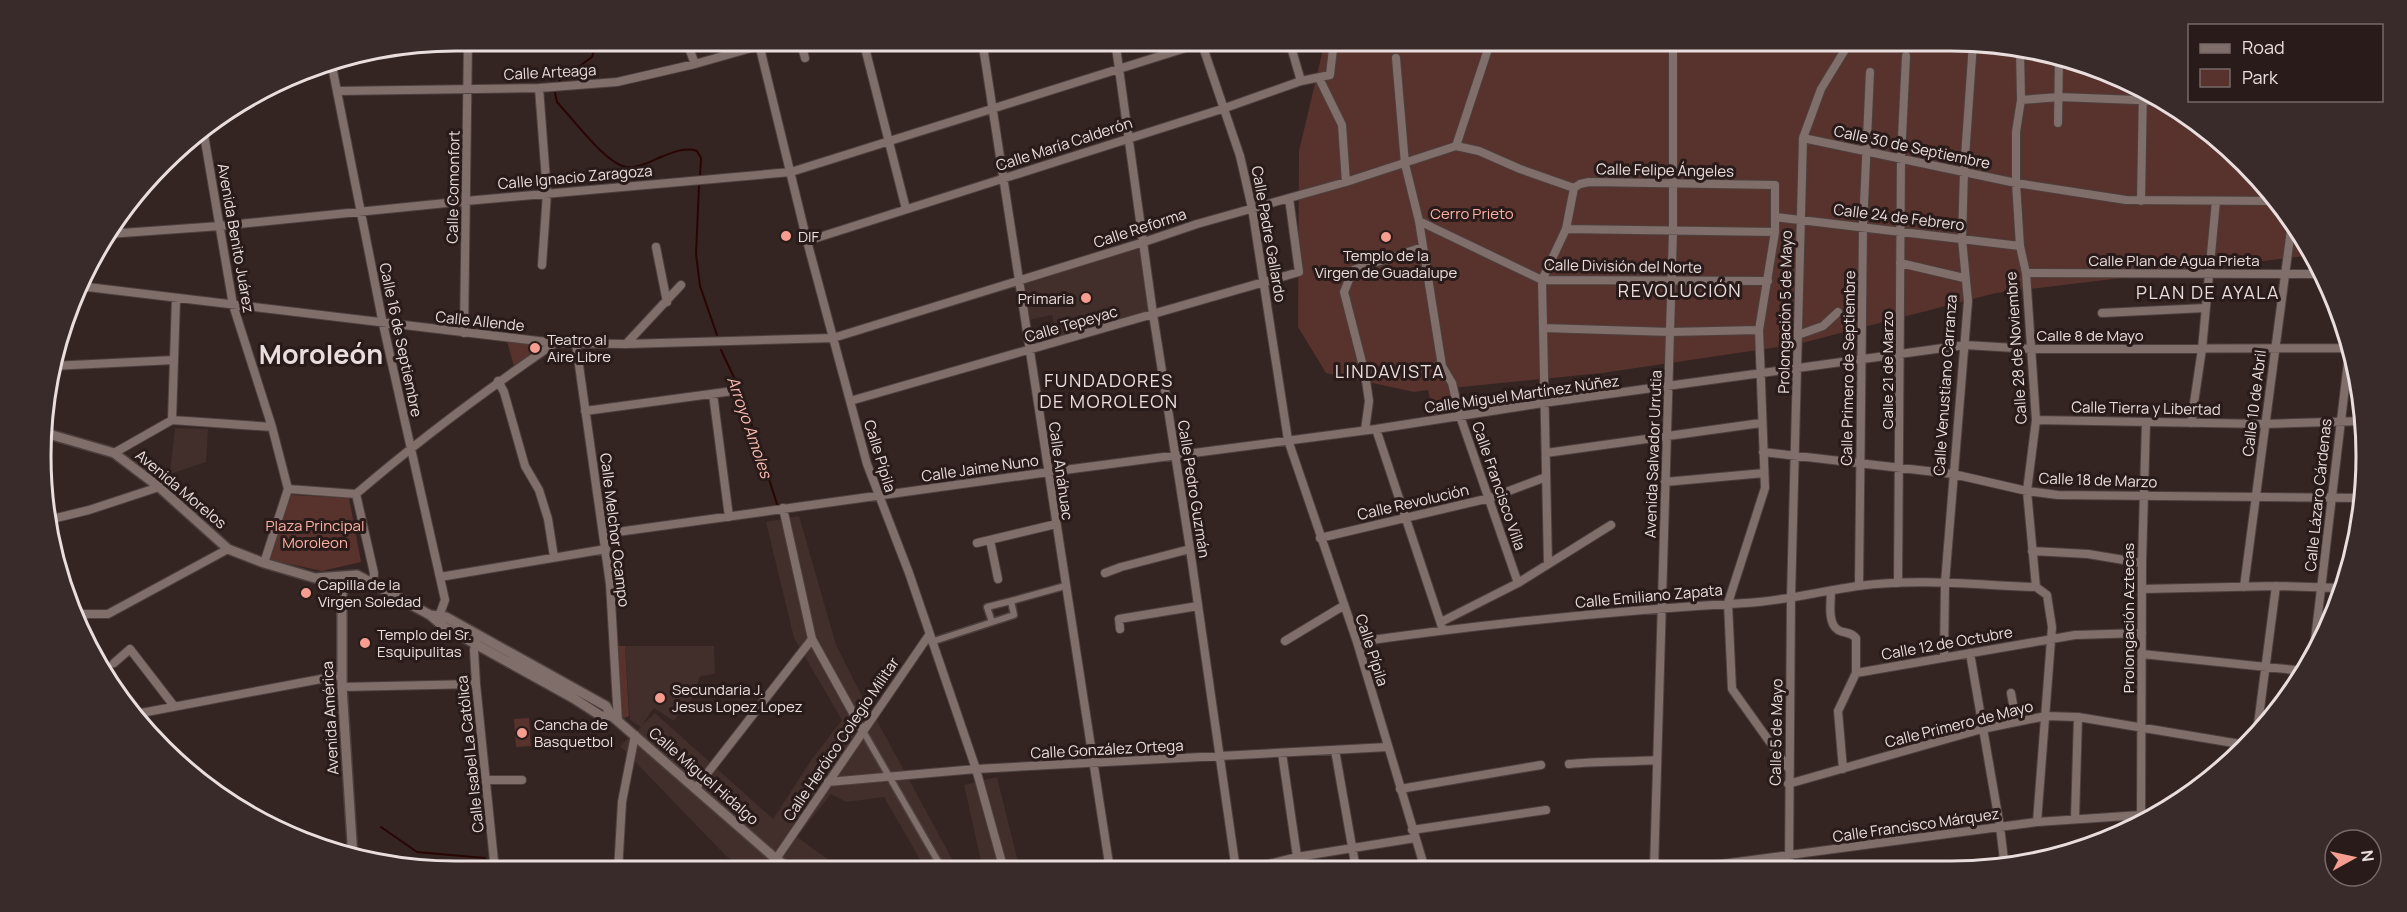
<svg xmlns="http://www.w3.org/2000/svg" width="2407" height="912" viewBox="0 0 2407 912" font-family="Manrope,sans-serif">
	<rect width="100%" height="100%" fill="#342522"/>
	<path fill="#422e2a" d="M1144,242l9,72 -95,28 -6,-27 -28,6 -6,-40z
		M175,428l33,1 -2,33 -36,12z
		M799,516l37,129 35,69 -14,32 19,-27 82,151h-32l-42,-73 -38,5 -15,-8 -34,43 47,34h-95l-23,-15 -106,-110 21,-19 -11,-7 -5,-74h89l1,28 -15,2 -12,33 -4,-2 -10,14 -20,-13 -12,17 13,-12 118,106 39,-60 30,-39 -48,-82 -28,-116z
		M997,777l23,93h-37l-19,-85z"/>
	<path fill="#58322d" d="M1951,40l108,15 76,29 69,43 60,55 50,73 -318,38 -198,51 -196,29 -150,15 5,27 -23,4 -6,-29 -14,2 -88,-19 -28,-46 1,-176 26,-110z
		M506,338l49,5 -40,27z
		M292,495l57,3 12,64 -39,9 -51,-11 -1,-3 19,-61z
		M614,646h11l4,70 -11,5z
		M529,718l2,28 -15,1 -2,-28z"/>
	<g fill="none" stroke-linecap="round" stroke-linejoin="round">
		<path stroke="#290503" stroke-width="2" d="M559,81l33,-24 5,-17
			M555,93l2,9 7,8c14,15 42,53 62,57 11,2 25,-6 35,-10 12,-5 24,-10 36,-6l4,7 -1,19
			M699,186l-3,68 4,32 17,49
			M721,350l20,42 36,112
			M381,827l36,25 68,6
			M498,860l42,11"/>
		<defs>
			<path id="pedestrian" d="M992,622l-5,-15 24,-6
				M931,642l83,-27 -3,-14 54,-15
				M863,731l80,139"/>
			<path id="minor" d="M686,40l9,24
				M758,40l49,201 60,223 42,109 67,196 28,101
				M800,40l5,18
				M863,40l43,169
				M982,40l128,830
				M1115,40l38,274 37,235 46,321
				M1198,40l6,10 36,106 12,52 36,232 69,202 68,227
				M1289,40l12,41
				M2020,50l1,50 -5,32v51l4,63 6,27 10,147 -9,71 9,96 11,8 5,32 -15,195
				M1396,58l9,106 14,57 23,145 10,17 8,33 58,167
				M331,61l52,263 62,276 -7,19
				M1319,78l23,47 4,57
				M539,88l8,105 -5,72
				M337,91l202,-3 78,-6 78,-18 84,-24
				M2021,100l38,-3 103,4
				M2058,123l1,-68
				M203,129l30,176 39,122 16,62
				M1803,138l213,45 110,17 151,1
				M1456,146l23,5 41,18 54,19
				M1456,146l35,-106
				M1574,188l6,-4 9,-2 186,3v47l-16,98 6,158 -37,115 4,86 57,80
				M2141,201l2,-112
				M1775,217l245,29
				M1419,221l123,59 226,1
				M1566,229l209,3
				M108,234l112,-8 246,-25 325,-29 420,-132
				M807,241l418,-133 76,-27 29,-6 4,-35
				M656,247l11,55
				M1900,263l64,15
				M2026,273l296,1
				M79,286l476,57 71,1 207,-6 311,-96 53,-18 149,-42 110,-36
				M2102,313l103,-5
				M1543,328l127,4 89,-2
				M464,333l4,-293
				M1798,335l25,-9 15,-14
				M576,344l34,240 8,137
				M626,344l55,-59
				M52,366l122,-6
				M498,381l6,11 21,74 14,24 9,29 6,38
				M713,394l16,123
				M850,401l449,-129 -10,-74
				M585,411l148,-20
				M172,420l4,-121
				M2036,420l229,4 99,-3
				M2191,423l11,-74 14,-148
				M1376,429l67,201
				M1365,430l4,-29 -4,-27 -21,-82 9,-22 70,-23
				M1763,452l190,22 74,17 31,4 305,3
				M114,453l58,-33 100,7
				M1546,453l215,-30
				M1665,482l99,-9
				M288,489l68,5
				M356,494c64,-55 130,-104 199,-151
				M356,494l18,79 -1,10
				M783,508l29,131 51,92
				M48,520l41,-10 70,-23
				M603,534l446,-62 327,-43 167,-26 422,-58 67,4 318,-1
				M1320,538l170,-40 56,-21
				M990,540l8,39
				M977,543l79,-19
				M2032,551l56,3 54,9
				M264,563l24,-74
				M1548,564l-6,-284 24,-51 8,-41
				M1105,573l16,-6 69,-18
				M440,577l166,-28
				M1898,583l3,-426 5,-101
				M1859,586l4,-360 7,-154
				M2244,587l48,-365
				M2142,589l134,-3 65,2
				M1831,591c0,11 -4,32 7,39 7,4 12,1 18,8v35l-18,38 5,58
				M72,614h36l120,-65
				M1441,622l77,-39 93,-58
				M1120,629l-1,-10 79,-13
				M477,639l-3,11 2,34 19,187
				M1285,641l58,-35
				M1357,642c129,-18 259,-32 389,-39 38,-2 75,-12 112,-17 59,-8 119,-1 178,1
				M2314,648l36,-303
				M1970,653l30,174 5,41
				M2142,654l162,17
				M1944,658l1,-75 23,-282 -6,-62 2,-68 9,-128
				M114,663l16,-14 44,57
				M1856,673l219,-38 67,-2
				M342,687l134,-3
				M2011,693l5,28
				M136,714l206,-39
				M2257,732l19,-146
				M1335,750l21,119
				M1282,753l17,117
				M1569,764c29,-3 58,-2 88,-4
				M486,780h36
				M828,782l148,-13 412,-22
				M1788,784l194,-55 64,-13 32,1 168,28
				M695,789l117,-150
				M1400,789l141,-24
				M2075,819l3,-102
				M2141,825l1,-262 4,-141
				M1412,830l134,-20
				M776,859l153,-224
				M1789,868l2,-271 12,-459 18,-49 30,-49
				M1654,869l19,-638v-191
				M1684,869l353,-47 104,-7 12,2
				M1245,870l52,-13 118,-19
				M618,871l4,-69 13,-67"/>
			<path id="tertiary" d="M45,433l69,20 45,34 69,62 36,14 51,15 42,-3 73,40 13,11 130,72 28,18h11
				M342,577v110l11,171
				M430,615l16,2 160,89 6,10 164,143 17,12"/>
		</defs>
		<use href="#pedestrian" stroke="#4c403e" stroke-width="9"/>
		<use href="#minor" stroke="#4c403e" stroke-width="10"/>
		<use href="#tertiary" stroke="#4c403e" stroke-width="12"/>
		<use href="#pedestrian" stroke="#806e6b" stroke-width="6"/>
		<use href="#minor" stroke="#806e6b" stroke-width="8"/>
		<use href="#tertiary" stroke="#806e6b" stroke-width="9"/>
	</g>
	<g fill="#f59d8f" stroke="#291b19" stroke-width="2">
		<circle cx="786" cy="236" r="6"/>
		<circle cx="1386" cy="237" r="6"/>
		<circle cx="1086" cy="298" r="6"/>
		<circle cx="535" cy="348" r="6"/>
		<circle cx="306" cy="593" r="6"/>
		<circle cx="365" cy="643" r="6"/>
		<circle cx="660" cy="698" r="6"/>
		<circle cx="522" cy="733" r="6"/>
	</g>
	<g text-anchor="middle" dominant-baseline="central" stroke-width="6" stroke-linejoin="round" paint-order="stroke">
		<g font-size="15" fill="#e9dedd" stroke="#291b19">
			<text transform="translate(550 72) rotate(-3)">Calle Arteaga</text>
			<text transform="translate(1064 144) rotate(-18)">Calle María Calderón</text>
			<text transform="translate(1912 147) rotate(12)">Calle 30 de Septiembre</text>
			<text transform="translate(1665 170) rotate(1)">Calle Felipe Ángeles</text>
			<text transform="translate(575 177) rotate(-5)">Calle Ignacio Zaragoza</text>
			<text transform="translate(453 187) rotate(-89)">Calle Comonfort</text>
			<text transform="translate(1899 217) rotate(7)">Calle 24 de Febrero</text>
			<text transform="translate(1140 228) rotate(-18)">Calle Reforma</text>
			<text transform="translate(1269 234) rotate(80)">Calle Padre Gallardo</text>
			<text transform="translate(236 238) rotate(80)">Avenida Benito Juárez</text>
			<text x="2174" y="260">Calle Plan de Agua Prieta</text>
			<text transform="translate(1623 266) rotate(1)">Calle División del Norte</text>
			<text transform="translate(1785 312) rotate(-89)">Prolongación 5 de Mayo</text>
			<text transform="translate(480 321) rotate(6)">Calle Allende</text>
			<text transform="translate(1071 324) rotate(-16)">Calle Tepeyac</text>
			<text x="2090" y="335">Calle 8 de Mayo</text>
			<text transform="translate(401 340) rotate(78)">Calle 16 de Septiembre</text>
			<text transform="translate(2016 348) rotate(-94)">Calle 28 de Noviembre</text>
			<text transform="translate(1848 368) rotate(-89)">Calle Primero de Septiembre</text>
			<text transform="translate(1887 370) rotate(-90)">Calle 21 de Marzo</text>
			<text transform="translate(1945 385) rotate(-86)">Calle Venustiano Carranza</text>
			<text transform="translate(1522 394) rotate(-8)">Calle Miguel Martínez Núñez</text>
			<text transform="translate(2254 403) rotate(-83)">Calle 10 de Abril</text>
			<text transform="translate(2146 408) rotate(1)">Calle Tierra y Libertad</text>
			<text transform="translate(1653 454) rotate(-88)">Avenida Salvador Urrutia</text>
			<text transform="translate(880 456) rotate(73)">Calle Pípila</text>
			<text transform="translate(980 468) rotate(-8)">Calle Jaime Nuno</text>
			<text transform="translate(1061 471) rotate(82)">Calle Anáhuac</text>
			<text transform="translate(2098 480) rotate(2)">Calle 18 de Marzo</text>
			<text transform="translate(1499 486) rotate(71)">Calle Francisco Villa</text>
			<text transform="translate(181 489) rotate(40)">Avenida Morelos</text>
			<text transform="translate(1194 489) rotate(81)">Calle Pedro Guzmán</text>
			<text transform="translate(2318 495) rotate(-84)">Calle Lázaro Cárdenas</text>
			<text transform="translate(1413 502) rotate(-13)">Calle Revolución</text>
			<text transform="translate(615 530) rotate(83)">Calle Melchor Ocampo</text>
			<text transform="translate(1649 596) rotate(-5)">Calle Emiliano Zapata</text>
			<text transform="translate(2128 618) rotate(-90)">Prolongación Aztecas</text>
			<text transform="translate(1947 643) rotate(-10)">Calle 12 de Octubre</text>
			<text transform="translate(1372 650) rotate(72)">Calle Pípila</text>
			<text transform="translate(330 718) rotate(-93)">Avenida América</text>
			<text transform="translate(1959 724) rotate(-14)">Calle Primero de Mayo</text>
			<text transform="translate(1776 732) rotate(-89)">Calle 5 de Mayo</text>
			<text transform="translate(841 739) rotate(-56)">Calle Heróico Colegio Militar</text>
			<text transform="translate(1107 749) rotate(-3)">Calle González Ortega</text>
			<text transform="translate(470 754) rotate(-96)">Calle Isabel La Católica</text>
			<text transform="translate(704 776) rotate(41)">Calle Miguel Hidalgo</text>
			<text transform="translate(1916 825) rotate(-8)">Calle Francisco Márquez</text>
		</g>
		<g font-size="15" fill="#feb1a4" stroke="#291b19">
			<text x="1472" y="213">Cerro Prieto</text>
			<text x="315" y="525">Plaza Principal<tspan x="315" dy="17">Moroleon</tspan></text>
		</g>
		<g font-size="15" fill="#e9dedd" stroke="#291b19" text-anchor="start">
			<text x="798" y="236">DIF</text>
			<text x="1386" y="255" text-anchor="middle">Templo de la<tspan x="1386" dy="17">Virgen de Guadalupe</tspan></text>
			<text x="1074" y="298" text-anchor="end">Primaria</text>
			<text x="547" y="339">Teatro al<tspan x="547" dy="17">Aire Libre</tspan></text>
			<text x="318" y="584">Capilla de la<tspan x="318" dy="17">Virgen Soledad</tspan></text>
			<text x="377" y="634">Templo del Sr.<tspan x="377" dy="17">Esquipulitas</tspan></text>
			<text x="672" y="689">Secundaria J.<tspan x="672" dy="17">Jesus Lopez Lopez</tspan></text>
			<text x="534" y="724">Cancha de<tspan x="534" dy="17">Basquetbol</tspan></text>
		</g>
		<g font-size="16" font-style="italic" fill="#fabbb1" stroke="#291b19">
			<text transform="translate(750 427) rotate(71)">Arroyo Amoles</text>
		</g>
		<g font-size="18" letter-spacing="1.5" fill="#e9dedd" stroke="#291b19">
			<text x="1680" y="290">REVOLUCIÓN</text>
			<text x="2208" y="292">PLAN DE AYALA</text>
			<text x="1390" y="371">LINDAVISTA</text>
			<text x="1109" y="380">FUNDADORES<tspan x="1109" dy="21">DE MOROLEON</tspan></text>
		</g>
		<g font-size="27" font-weight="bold" fill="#e9dedd" stroke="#291b19">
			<text x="321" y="353">Moroleón</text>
		</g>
	</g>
	<path d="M0 0H2407V912H0ZM456 51H1951A405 405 0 0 1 2356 456V456A405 405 0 0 1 1951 861H456A405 405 0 0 1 51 456V456A405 405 0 0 1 456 51Z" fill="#382b29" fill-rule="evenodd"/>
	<path fill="none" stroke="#e9dedd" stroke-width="3" d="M456 51H1951A405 405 0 0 1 2356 456V456A405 405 0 0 1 1951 861H456A405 405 0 0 1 51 456V456A405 405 0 0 1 456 51Z"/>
	<rect x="2188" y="24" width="195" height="78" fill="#291b19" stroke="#766967" stroke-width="1.5"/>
	<rect x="2200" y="44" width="30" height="9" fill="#806e6b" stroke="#766967" stroke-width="1.5"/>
	<text x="2242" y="54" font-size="18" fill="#e9dedd">Road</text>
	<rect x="2200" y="69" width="30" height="18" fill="#58322d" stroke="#766967" stroke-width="1.5"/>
	<text x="2242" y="84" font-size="18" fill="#e9dedd">Park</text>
	<g transform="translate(2353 858) rotate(82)"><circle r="28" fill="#291b19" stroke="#766967" stroke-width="1.5"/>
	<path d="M0-4.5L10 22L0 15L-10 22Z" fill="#f59d8f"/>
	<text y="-9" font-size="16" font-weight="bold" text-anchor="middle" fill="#e9dedd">N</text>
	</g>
</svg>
